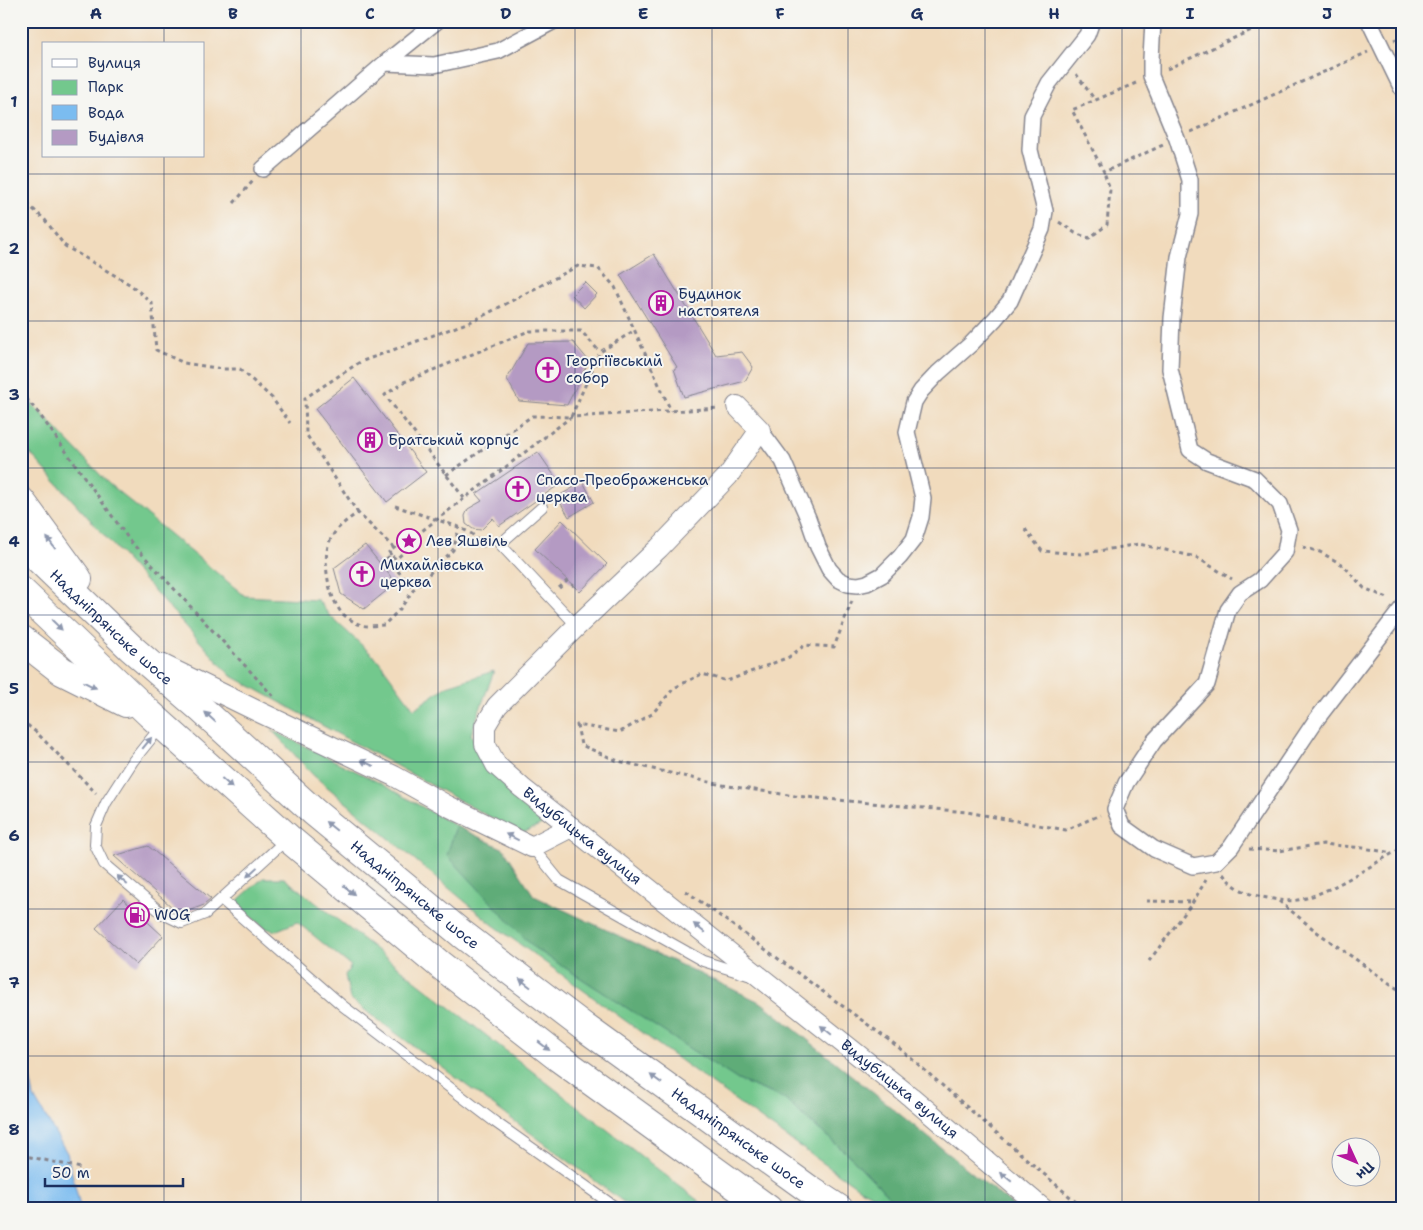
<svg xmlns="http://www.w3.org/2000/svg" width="1423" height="1230" viewBox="0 0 1423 1230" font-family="'Shantell Sans',sans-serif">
	<rect width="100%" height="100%" fill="#f6f6f2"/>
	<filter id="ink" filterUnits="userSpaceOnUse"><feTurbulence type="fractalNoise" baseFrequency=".02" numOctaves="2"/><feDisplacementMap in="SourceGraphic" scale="10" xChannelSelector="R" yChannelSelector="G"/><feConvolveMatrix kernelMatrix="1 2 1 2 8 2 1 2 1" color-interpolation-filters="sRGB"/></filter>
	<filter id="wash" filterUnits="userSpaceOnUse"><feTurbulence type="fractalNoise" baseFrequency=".0096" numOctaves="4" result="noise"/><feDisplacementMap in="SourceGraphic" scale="20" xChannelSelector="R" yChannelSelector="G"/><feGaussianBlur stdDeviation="1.12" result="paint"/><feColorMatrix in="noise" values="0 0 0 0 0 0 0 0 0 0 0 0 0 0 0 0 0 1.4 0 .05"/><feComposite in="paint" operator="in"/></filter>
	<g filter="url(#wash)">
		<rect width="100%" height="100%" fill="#f1dbbd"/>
		<path fill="#73c88d" stroke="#477c76" d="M21,392l88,92 136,112 73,4 11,15 50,46 35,48 33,-23 47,-15 -23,63 14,33 56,44 3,12 -23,11 -291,-159 -209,-232z
			M272,730l106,52 78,44 -8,30 290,224 45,18 69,60 49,51h-2l-39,-20 -95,-67 -273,-198 -179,-149z
			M263,878h21l425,331h-76l-283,-210 -5,-24 6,-9 -54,-44 -22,9 -10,-3 -28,-22 2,-7z"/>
		<path fill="#5eac78" stroke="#3c6e6b" d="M456,826l48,23 30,47 228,107 255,206h-116l-49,-51 -69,-60 -45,-18 -205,-133 -86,-92z"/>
		<path fill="#7bbcf0" stroke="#4b76a7" d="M21,1033l13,64 33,56 13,53 -1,3h-58z"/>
		<g id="blocks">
			<path fill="#b49ac3" d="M654,254l62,101 26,-3 11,15 -8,14 -61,16 -10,-28 3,-2 -57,-92z
				M585,282l12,12 -13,14 -12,-13z
				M573,342l16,19 -22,44 -48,-4 -12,-22 21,-36z
				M354,378l72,94 -39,30 -72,-93z
				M538,452l22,32 -61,42 -6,-8 -12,12 -8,-1 -7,-5 -1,-8 3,-7 14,-8 -6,-7z
				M583,482l11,20 -25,15 -12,-20z
				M562,520l45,44 -27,28 -45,-43z
				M365,545l31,38 -32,26 -23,-15 -7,-26z
				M148,846l63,53 -7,6 -24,9 -66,-58z
				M123,899l40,37 -27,29 -40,-37z"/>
		</g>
	</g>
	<g filter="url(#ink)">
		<use href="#blocks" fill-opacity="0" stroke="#86858e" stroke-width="1"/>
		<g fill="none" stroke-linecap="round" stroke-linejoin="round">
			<defs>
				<path id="service" d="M542,507l-42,37 77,82
					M162,725l-29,36 -27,42 -10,23 -1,19 9,19 59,50 19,9 23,-9 82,-75
					M532,847l27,33 144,81 45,14
					M222,900l121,106 152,116 123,87"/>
				<path id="pedestrian" d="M1153,21l-2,38v17l26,63 13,41v34l-11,43 -7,61 -2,51 20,81 17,11 48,18 25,25 9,26 -4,22 -25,28 -20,13 -12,17 -21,74 -53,57 -28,42 -11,26 7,17 32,23 39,17 23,-4 15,-15 85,-127 86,-112
					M1369,21l33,68
					M385,63l49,2 64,-14 56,-30
					M263,169l122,-106 52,-42
					M760,430l23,31 25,57 10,29 11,22 9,10 10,5 10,1 9,-2 15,-8 18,-18 14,-18 7,-22 2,-19 -16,-66 7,-30 7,-11 17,-18 33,-29 24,-25 15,-18 32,-72 3,-18 -15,-61 2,-34 17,-33 38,-48 5,-14"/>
				<g id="minor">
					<path id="s1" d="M737,406l23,24 -32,46 -69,72 -82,78 -80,80 -12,20v18l11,21 26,23 389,309 132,112"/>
					<path d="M161,664l94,46 139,66 54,30 84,41 39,-20"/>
				</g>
				<g id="primary">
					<path d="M21,501l57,78"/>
					<path id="s2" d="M21,542l110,106 68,59 115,105 148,122 122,93 226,163 29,19"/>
					<path d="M21,591l129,123 138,124 151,126 120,94 209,151"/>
					<path d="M21,639l41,32 64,32"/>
				</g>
			</defs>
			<use href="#service" stroke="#86858e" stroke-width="12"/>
			<use href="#pedestrian" stroke="#86858e" stroke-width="18"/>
			<use href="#minor" stroke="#86858e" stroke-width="22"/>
			<use href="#primary" stroke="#86858e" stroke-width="30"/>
			<path stroke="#86858e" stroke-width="3" stroke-dasharray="4 4" stroke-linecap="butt" d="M1394,40l8,-3
				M1167,69l104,-48
				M1076,74l19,26
				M1136,83l-64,27 32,62 59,-27
				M1191,132l177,-80
				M21,198l24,22 20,26 66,39 21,18 4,47 28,13 39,6h17l32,29 18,25
				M234,203l19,-22
				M1059,222l16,11 14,5 18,-13 3,-36 -6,-17
				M21,392l19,23 90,126 144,156
				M446,475l86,-59 39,1 29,-65 35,-22
				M464,498l-79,-103 19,-13 125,-51h52l19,21
				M395,506l64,21 13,7 10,11 5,3
				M358,513l-52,-79 -1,-36 55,-36 115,-42 103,-54 20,2 17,19 56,124
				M1025,529l17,22 39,3 58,-10 57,13 36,22
				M1303,547l17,5 23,13 21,23 26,11
				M394,548l-36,-35c-13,8 -26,18 -30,33 -5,19 1,51 13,66 4,5 14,11 20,13 6,2 16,0 23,0l16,-16 14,-20 39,-39 6,-23
				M391,555l-2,-3 19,-15 2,3
				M387,559l27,30
				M380,564l11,-9 5,4 17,-15 -3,-4 161,-123 148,-9
				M559,588l8,-7 7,5
				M852,601l-18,46 -29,-2 -16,12 -62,24 -25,-7 -28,14 -22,26 -32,18 -43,-7 4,20 37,16 104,24 73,11 172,16 99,18 34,-15
				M21,720l15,12 60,61
				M1249,849l30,2 44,-7 40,4 29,5
				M1223,874c8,11 21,19 35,22 14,3 30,7 45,3 34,-10 68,-34 99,-51
				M686,891l211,155 187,163
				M1146,901l46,1
				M1279,901l38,31 85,60
				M1149,961l44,-59 13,-22
				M21,1093v4
				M21,1155l60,13"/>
			<use href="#service" stroke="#fff" stroke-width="10"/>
			<use href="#pedestrian" stroke="#fff" stroke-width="15"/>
			<use href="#minor" stroke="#fff" stroke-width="20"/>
			<use href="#primary" stroke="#fff" stroke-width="28"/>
		</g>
		<defs><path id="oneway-solid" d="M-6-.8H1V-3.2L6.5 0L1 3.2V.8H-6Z" transform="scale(1.25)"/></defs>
		<g fill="#8d97ae">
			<use href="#oneway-solid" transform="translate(51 543) rotate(-126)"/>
			<use href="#oneway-solid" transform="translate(57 625) rotate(44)"/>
			<use href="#oneway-solid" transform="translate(90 685) rotate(26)"/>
			<use href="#oneway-solid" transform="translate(210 717) rotate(-137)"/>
			<use href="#oneway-solid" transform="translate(147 743) rotate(-51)"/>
			<use href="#oneway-solid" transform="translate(367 763) rotate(-155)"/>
			<use href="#oneway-solid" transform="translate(227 783) rotate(42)"/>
			<use href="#oneway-solid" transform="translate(331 826) rotate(-141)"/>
			<use href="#oneway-solid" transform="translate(512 837) rotate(-154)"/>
			<use href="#oneway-solid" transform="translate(252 872) rotate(137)"/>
			<use href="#oneway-solid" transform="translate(122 880) rotate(-139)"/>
			<use href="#oneway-solid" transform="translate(349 890) rotate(40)"/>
			<use href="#oneway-solid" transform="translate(699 928) rotate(-141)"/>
			<use href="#oneway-solid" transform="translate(525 983) rotate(-143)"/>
			<use href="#oneway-solid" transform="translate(826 1030) rotate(-141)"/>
			<use href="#oneway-solid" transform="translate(544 1046) rotate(38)"/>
			<use href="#oneway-solid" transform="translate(656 1079) rotate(-144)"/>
			<use href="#oneway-solid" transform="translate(1006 1177) rotate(-140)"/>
		</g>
	</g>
	<path fill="none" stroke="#1b2f5e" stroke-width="1" stroke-opacity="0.55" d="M164,21v23M301,21v1188M438,21v1188M575,21v1188M712,21v1188M848,21v1188M985,21v1188M1122,21v1188M1259,21v1188M164,156v1053M21,174h1381M21,321h1381M21,468h1381M21,615h1381M21,762h1381M21,909h1381M21,1056h1381"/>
	<defs>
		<symbol id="building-ring" viewBox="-11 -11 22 22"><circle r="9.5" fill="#f6f6f2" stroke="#b5179e" stroke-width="1.5"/><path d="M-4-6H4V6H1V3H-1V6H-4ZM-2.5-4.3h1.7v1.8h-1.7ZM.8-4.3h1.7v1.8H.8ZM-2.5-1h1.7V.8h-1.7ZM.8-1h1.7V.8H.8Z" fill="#b5179e"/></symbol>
		<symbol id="church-ring" viewBox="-11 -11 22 22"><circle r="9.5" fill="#f6f6f2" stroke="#b5179e" stroke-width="1.5"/><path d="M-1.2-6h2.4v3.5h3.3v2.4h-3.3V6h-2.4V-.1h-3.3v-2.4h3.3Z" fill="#b5179e"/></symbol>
		<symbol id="sight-ring" viewBox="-11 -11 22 22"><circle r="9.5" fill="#f6f6f2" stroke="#b5179e" stroke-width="1.5"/><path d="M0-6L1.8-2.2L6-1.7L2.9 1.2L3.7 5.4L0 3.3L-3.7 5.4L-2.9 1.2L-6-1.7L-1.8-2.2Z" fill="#b5179e"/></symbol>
		<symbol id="fuel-ring" viewBox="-11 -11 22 22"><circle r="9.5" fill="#f6f6f2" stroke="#b5179e" stroke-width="1.5"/><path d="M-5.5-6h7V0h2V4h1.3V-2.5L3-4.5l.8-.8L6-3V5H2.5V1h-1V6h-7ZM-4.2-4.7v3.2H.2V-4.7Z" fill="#b5179e"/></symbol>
	</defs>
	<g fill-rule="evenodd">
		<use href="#building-ring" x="647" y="289" width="28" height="28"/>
		<use href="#church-ring" x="534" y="356" width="28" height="28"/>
		<use href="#building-ring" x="356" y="426" width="28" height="28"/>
		<use href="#church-ring" x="504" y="475" width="28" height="28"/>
		<use href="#sight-ring" x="395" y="527" width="28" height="28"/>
		<use href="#church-ring" x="348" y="560" width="28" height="28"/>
		<use href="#fuel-ring" x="123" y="901" width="28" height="28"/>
	</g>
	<g text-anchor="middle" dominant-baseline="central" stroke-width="4" stroke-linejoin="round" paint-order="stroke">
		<g font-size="15" fill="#1b2f5e" stroke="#f6f6f2" text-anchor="start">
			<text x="678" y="294">Будинок<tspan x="678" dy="17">настоятеля</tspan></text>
			<text x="566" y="361">Георгіївський<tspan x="566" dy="17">собор</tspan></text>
			<text x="388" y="440">Братський корпус</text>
			<text x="536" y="480">Спасо-Преображенська<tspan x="536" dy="17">церква</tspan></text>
			<text x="426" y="541">Лев Яшвіль</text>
			<text x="380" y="565">Михайлівська<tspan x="380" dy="17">церква</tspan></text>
			<text x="154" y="915">WOG</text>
		</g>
		<g font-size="15" fill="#1b2f5e" stroke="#f6f6f2">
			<text stroke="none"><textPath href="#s2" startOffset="124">Наддніпрянське шосе</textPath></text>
			<text stroke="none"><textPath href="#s1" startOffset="592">Видубицька вулиця</textPath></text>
			<text stroke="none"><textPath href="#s2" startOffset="529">Наддніпрянське шосе</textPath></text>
			<text stroke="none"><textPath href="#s1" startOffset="998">Видубицька вулиця</textPath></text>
			<text stroke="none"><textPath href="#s2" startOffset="934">Наддніпрянське шосе</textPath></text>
		</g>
	</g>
	<rect width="1423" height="1230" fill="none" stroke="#f6f6f2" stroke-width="55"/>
	<rect x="42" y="42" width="162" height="115" fill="#f6f6f2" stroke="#9ea6b7"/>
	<rect x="52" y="59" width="25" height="8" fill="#ffffff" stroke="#9ea6b7"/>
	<text x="88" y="68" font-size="15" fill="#1b2f5e">Вулиця</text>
	<rect x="52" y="80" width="25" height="15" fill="#73c88d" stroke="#9ea6b7"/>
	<text x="88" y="92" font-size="15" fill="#1b2f5e">Парк</text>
	<rect x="52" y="105" width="25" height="15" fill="#7bbcf0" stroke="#9ea6b7"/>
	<text x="88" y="118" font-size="15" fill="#1b2f5e">Вода</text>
	<rect x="52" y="130" width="25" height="15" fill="#b49ac3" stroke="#9ea6b7"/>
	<text x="88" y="142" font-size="15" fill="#1b2f5e">Будівля</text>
	<g transform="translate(1356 1162) rotate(134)"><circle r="24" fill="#f6f6f2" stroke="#9ea6b7"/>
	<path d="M0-4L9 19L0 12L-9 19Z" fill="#b5179e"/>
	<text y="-8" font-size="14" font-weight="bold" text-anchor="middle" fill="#1b2f5e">Пн</text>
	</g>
	<path d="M45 1178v8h138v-8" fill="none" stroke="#1b2f5e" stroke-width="2.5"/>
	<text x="52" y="1178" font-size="15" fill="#1b2f5e" stroke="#f6f6f2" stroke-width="4" paint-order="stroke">50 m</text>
	<rect x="28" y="28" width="1368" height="1174" fill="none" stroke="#1b2f5e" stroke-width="2"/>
	<g font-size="16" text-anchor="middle" font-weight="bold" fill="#1b2f5e">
		<text x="96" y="19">A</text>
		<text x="233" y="19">B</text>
		<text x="370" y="19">C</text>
		<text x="506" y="19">D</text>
		<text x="643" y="19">E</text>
		<text x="780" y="19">F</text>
		<text x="917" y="19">G</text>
		<text x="1054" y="19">H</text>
		<text x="1190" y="19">I</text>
		<text x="1327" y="19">J</text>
		<text x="14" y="107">1</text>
		<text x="14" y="254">2</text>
		<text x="14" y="400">3</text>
		<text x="14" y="547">4</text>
		<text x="14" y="694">5</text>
		<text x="14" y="841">6</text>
		<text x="14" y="988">7</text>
		<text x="14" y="1135">8</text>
	</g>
</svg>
